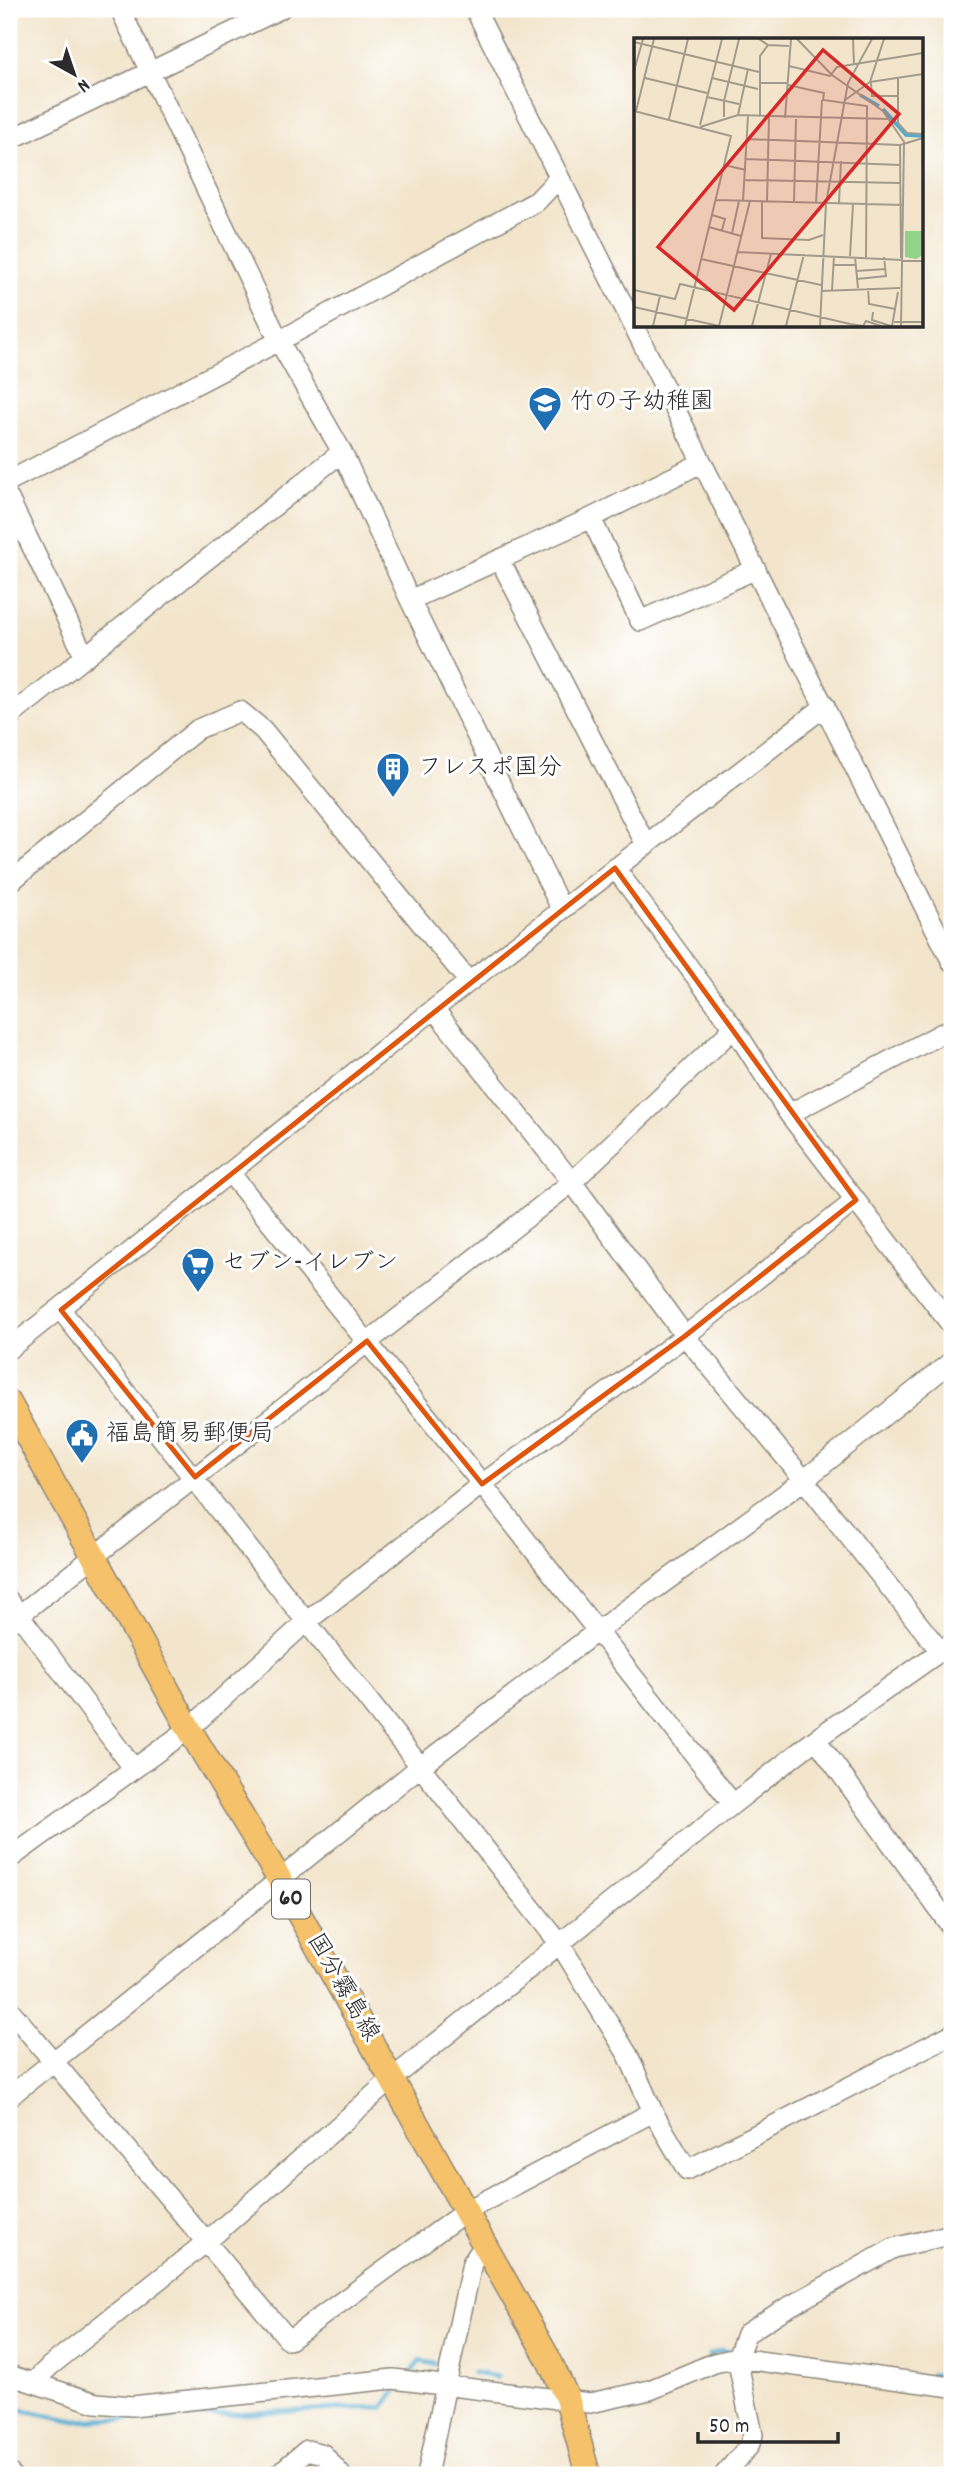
<svg xmlns="http://www.w3.org/2000/svg" width="961" height="2484" viewBox="0 0 961 2484" font-family="Dekko,'Klee One',sans-serif">
	<rect width="100%" height="100%" fill="#fff"/>
	<filter id="ink" filterUnits="userSpaceOnUse"><feTurbulence type="fractalNoise" baseFrequency=".0143" numOctaves="2"/><feDisplacementMap in="SourceGraphic" scale="14" xChannelSelector="R" yChannelSelector="G"/><feConvolveMatrix kernelMatrix="1 2 1 2 8 2 1 2 1" color-interpolation-filters="sRGB"/></filter>
	<filter id="wash" filterUnits="userSpaceOnUse"><feTurbulence type="fractalNoise" baseFrequency=".00686" numOctaves="4" result="noise"/><feDisplacementMap in="SourceGraphic" scale="28" xChannelSelector="R" yChannelSelector="G"/><feGaussianBlur stdDeviation="1.57" result="paint"/><feColorMatrix in="noise" values="0 0 0 0 0 0 0 0 0 0 0 0 0 0 0 0 0 1.4 0 .05"/><feComposite in="paint" operator="in"/></filter>
	<g filter="url(#wash)">
		<rect width="100%" height="100%" fill="#f2e5cc"/>
		<g fill="none" stroke-linecap="round" stroke-linejoin="round">
			<path stroke="#52acd0" stroke-width="5" d="M709,2355l12,-4 9,1
				M473,2373l24,4
				M931,2375l21,2
				M408,2376l12,-15 14,3
				M9,2407l67,14 307,-14 17,-21"/>
		</g>
	</g>
	<g filter="url(#ink)">
		<g fill="none" stroke-linecap="round" stroke-linejoin="round">
			<defs>
				<path id="minor" d="M120,9l159,332 63,111 68,148 152,310
					M475,9l477,953
					M9,140l271,-131
					M9,481l270,-140 258,-140 22,-23
					M9,499l76,158
					M591,518l49,103 116,-52
					M500,560l145,283
					M410,600l181,-82 110,-55
					M9,717l333,-265
					M615,868l119,160 55,86 163,212
					M9,883l189,-154 42,-18 23,19 206,252
					M434,1009l138,173 113,154 119,144 137,172
					M789,1114l163,-86
					M230,1173l252,311 251,320
					M61,1310l499,634 68,111 25,57
					M9,1349l425,-340 391,-303
					M9,1601l125,168
					M9,1623l563,-441 162,-154
					M816,1739l136,189
					M9,1859l180,-130 117,-107 176,-138 203,-148 171,-136
					M9,2009l280,331 177,-129 187,-99 34,58 265,-136
					M9,2097l412,-331 175,-134 208,-152 148,-119
					M9,2375l87,28 36,3 261,-27 197,24 60,-13 64,-27 23,-5 215,29
					M34,2382l16,-16 155,-123 188,-165 340,-274 83,-65 136,-96
					M9,2472l2,3
					M277,2475l30,-25 16,4 18,21
					M427,2475l45,-212 13,-19
					M724,2475l25,-29 4,-11 -16,-77 9,-24 35,-23 113,-63 58,-14"/>
				<path id="major" d="M9,1403l180,326 91,151 268,478 19,40 21,77"/>
			</defs>
			<use href="#minor" stroke="#8e887c" stroke-width="22"/>
			<use href="#major" stroke="#8e887c" stroke-width="27"/>
			<use href="#minor" stroke="#fff" stroke-width="19"/>
			<use href="#major" stroke="#f5c16b" stroke-width="24"/>
		</g>
	</g>
	<path fill="none" stroke="#df570e" stroke-width="5" stroke-linejoin="round" d="M615,868l241,332 -171,136 -203,148 -115,-143 -172,136 -134,-167z"/>
	<defs>
		<symbol id="school-pin" viewBox="-11 -11 22 30"><path d="M0 17L-7.5 6A9.5 9.5 0 1 1 7.5 6Z" fill="#1f6fb2" stroke="#fff"/><path d="M0-5L7-2L0 1L-7-2ZM-4 1L0 2.5L4 1V4Q0 6-4 4Z" fill="#fff"/></symbol>
		<symbol id="building-pin" viewBox="-11 -11 22 30"><path d="M0 17L-7.5 6A9.5 9.5 0 1 1 7.5 6Z" fill="#1f6fb2" stroke="#fff"/><path d="M-4-6H4V6H1V3H-1V6H-4ZM-2.5-4.3h1.7v1.8h-1.7ZM.8-4.3h1.7v1.8H.8ZM-2.5-1h1.7V.8h-1.7ZM.8-1h1.7V.8H.8Z" fill="#fff"/></symbol>
		<symbol id="supermarket-pin" viewBox="-11 -11 22 30"><path d="M0 17L-7.5 6A9.5 9.5 0 1 1 7.5 6Z" fill="#1f6fb2" stroke="#fff"/><path d="M-6-5.5h2.5l.6 2H6L4.5 2H-2.5L-4.4-4H-6ZM-1.5 3.2a1.3 1.3 0 1 0 .1 0ZM3 3.2a1.3 1.3 0 1 0 .1 0Z" fill="#fff"/></symbol>
		<symbol id="civic-pin" viewBox="-11 -11 22 30"><path d="M0 17L-7.5 6A9.5 9.5 0 1 1 7.5 6Z" fill="#1f6fb2" stroke="#fff"/><path d="M-.6-6.5H3V-4.5H.6V-3L4-1V1h2V6H-6V1h2V-1L-.6-3ZM-1.2 2.5V6h2.4V2.5Z" fill="#fff"/></symbol>
	</defs>
	<g fill-rule="evenodd">
		<use href="#school-pin" x="526" y="384" width="38" height="52"/>
		<use href="#building-pin" x="374" y="750" width="38" height="52"/>
		<use href="#supermarket-pin" x="179" y="1245" width="38" height="52"/>
		<use href="#civic-pin" x="63" y="1416" width="38" height="52"/>
	</g>
	<g text-anchor="middle" dominant-baseline="central" stroke-width="6" stroke-linejoin="round" paint-order="stroke">
		<rect fill="#fff" stroke="#6b6b6b" stroke-width="2" x="272" y="1879.5" width="38" height="39" rx="5"/>
		<g font-size="23" font-weight="bold" fill="#2b2b2b">
			<text x="291" y="1899">60</text>
		</g>
		<g font-size="24" fill="#2b2b2b" stroke="#fff" text-anchor="start">
			<text x="570" y="403">竹の子幼稚園</text>
			<text x="418" y="769">フレスポ国分</text>
			<text x="222" y="1264">セブン-イレブン</text>
			<text x="106" y="1435">福島簡易郵便局</text>
		</g>
		<g font-size="24" fill="#2b2b2b" stroke="#fff">
			<text transform="translate(342 1988) rotate(60)">国分霧島線</text>
		</g>
	</g>
	<g transform="translate(634 38)">
		<rect width="289" height="289" fill="#f2e5cc"/>
		<path d="M271,193h18v24l-7,4 -11,-2z" fill="#92d38a"/>
		<path fill="none" stroke="#52acd0" stroke-width="3.5" d="M226,57l19,11M249,71l23,26 17,1"/>
		<path fill="none" stroke="#a29b8c" stroke-width="2" d="M125,1l9,6 21,1M163,1l35,36 51,36 21,31 -3,184M219,1l1,25M0,4l125,30M155,28l41,10 7,-9 86,-14M0,33l9,-32M11,40l62,15M78,40l46,11M264,40v45l9,10 16,1M236,44l53,-8M125,45h28M237,45l1,13h25M154,47l36,8 -1,7 44,6 -1,151M73,59l32,7M211,62l25,-18 14,-43M0,73l97,25 -46,190M2,73l18,-72M104,77l10,-46M90,79v-16l15,-62M126,79v-61l8,-11M151,80l6,-79M35,81l19,-80M66,87l22,-86M66,89l38,-12 152,4M113,101l153,6 23,-7M266,107l1,113M112,121l154,6M90,127l22,5M110,142l156,3M82,162l188,5M109,163l5,-85M128,163v37l47,2 14,-5M133,164l2,-85M160,164l2,-83M182,165l6,-103M205,165l2,-42M78,177l13,4 -3,11M75,189l32,9M98,195l7,-32M103,214l186,9M216,218l3,-52M221,219l3,31M67,221l120,26M200,227h22M222,233l30,-2M223,241l29,-3 -2,-19M234,250l1,16 26,5M0,252l41,9 5,-15 170,40 13,2 3,-5 15,5M198,252l2,-34M187,253l79,-3M0,269l85,19M239,274l-1,8 19,6M260,284h29M19,288l7,-30M85,288l31,-125M118,288l19,-72M152,288l18,-72M186,288l6,-123 22,-120 24,-44M258,288l6,-34"/>
		<path fill="#d62828" fill-opacity="0.15" stroke="#d62828" stroke-width="3.5" d="M189,12l76,64 -165,196 -76,-63z"/>
		<rect width="289" height="289" fill="none" stroke="#2b2b2b" stroke-width="3.5"/>
	</g>
	<rect width="961" height="2484" fill="none" stroke="#fff" stroke-width="35"/>
	<g transform="translate(74 74) rotate(140)" stroke="#ffffff" stroke-width="5" paint-order="stroke">
	<path d="M0-5L12 26L0 18L-12 26Z" fill="#2b2b2b"/>
	<text y="-10" font-size="19" font-weight="bold" text-anchor="middle" fill="#2b2b2b">N</text>
	</g>
	<path d="M698 2432v10h140v-10" fill="none" stroke="#2b2b2b" stroke-width="3.5"/>
	<text x="709" y="2432" font-size="21" fill="#2b2b2b" stroke="#ffffff" stroke-width="5" paint-order="stroke">50 m</text>
</svg>
